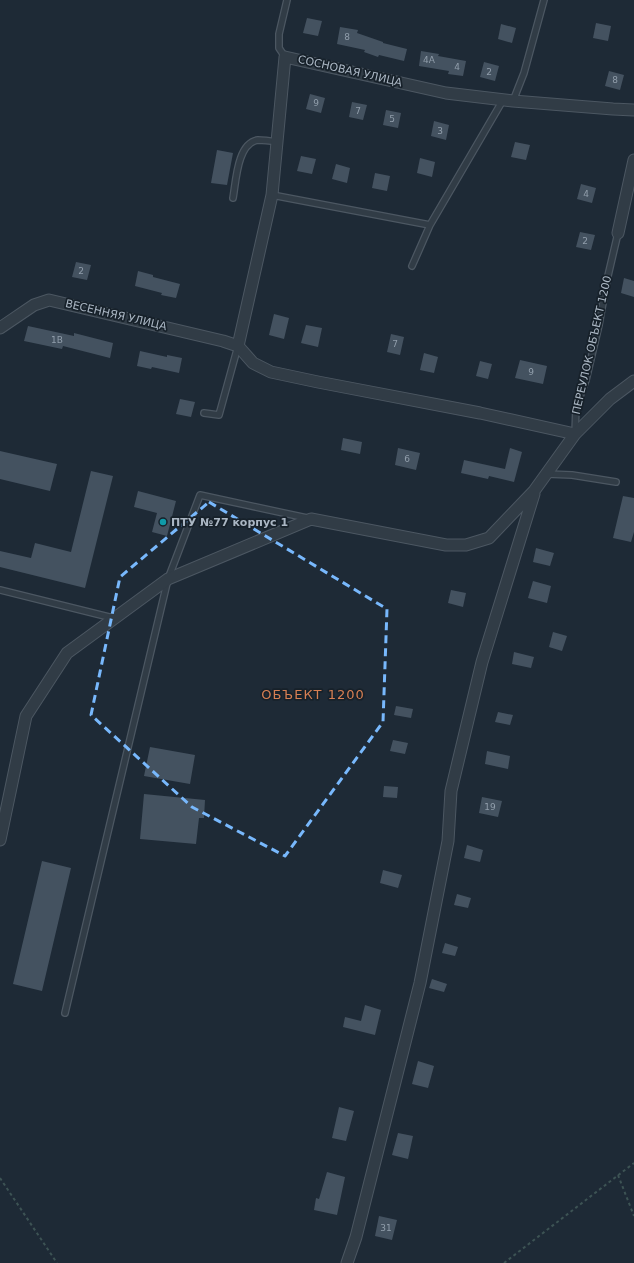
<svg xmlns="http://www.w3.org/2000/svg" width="634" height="1263" viewBox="0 0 634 1263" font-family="'DejaVu Sans',sans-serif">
	<rect width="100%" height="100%" fill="#1e2a36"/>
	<path fill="#445260" d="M307,18l15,3 -4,15 -15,-3z
		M596,23l15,3 -3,15 -15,-3z
		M501,24l15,4 -4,15 -14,-4z
		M340,27l18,3 -1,3 26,9v1l24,6 -3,12 -25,-6 -1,2 -14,-5 1,-2 -28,-6z
		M421,51l18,3 -1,2 28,5 -3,15 -15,-2 1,-3 -30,-5z
		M484,62l15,4 -4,15 -15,-4z
		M609,71l15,4 -4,15 -15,-4z
		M310,94l15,4 -4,15 -15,-4z
		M352,102l15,3 -4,15 -14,-3z
		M386,110l15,3 -3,15 -15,-3z
		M434,121l15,4 -3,15 -15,-4z
		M515,142l15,3 -4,15 -15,-3z
		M217,150l16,3 -6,32 -16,-2z
		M301,156l15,3 -4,15 -15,-3z
		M420,158l15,4 -3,15 -15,-4z
		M336,164l14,4 -3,15 -15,-4z
		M375,173l15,3 -3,15 -15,-3z
		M581,184l15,4 -4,15 -15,-4z
		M580,232l15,3 -4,15 -15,-3z
		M76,262l15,3 -4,15 -15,-3z
		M138,271l15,4v2l27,7 -4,14 -15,-3 1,-2 -27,-7z
		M624,278l10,3v16l-13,-4z
		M274,314l15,4 -5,21 -15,-4z
		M306,325l16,3 -4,19 -17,-4z
		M28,326l46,10v-3l39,10 -3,15 -47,-12 -1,3 -38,-8z
		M391,334l13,3 -4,18 -13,-3z
		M140,351l27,6v-2l15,3 -3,15 -27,-6 -1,2 -14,-3z
		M424,353l14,4 -4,16 -14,-3z
		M520,360l27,6 -4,18 -28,-6z
		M480,361l12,3 -4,15 -12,-3z
		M180,399l15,3 -4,15 -15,-3z
		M343,438l19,4 -2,12 -19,-4z
		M398,448l22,5 -4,17 -21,-5z
		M510,448l12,4 -8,30 -25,-6 -1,3 -27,-6 3,-13 41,9z
		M0,451l57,13 -7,27 -50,-12z
		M91,471l22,5 -28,112 -85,-21v-16l31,7 4,-15 36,9z
		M138,491l38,10 -9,35 -15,-4 5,-19 -23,-6z
		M623,496l11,2v34l-3,10 -18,-4z
		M536,548l18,5 -4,13 -17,-4z
		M533,581l18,5 -4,17 -19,-5z
		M451,590l15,3 -3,14 -15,-4z
		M553,632l14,4 -5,15 -13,-4z
		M514,652l20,5 -3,11 -19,-4z
		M396,706l17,3 -2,9 -17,-3z
		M498,712l15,3 -3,10 -15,-3z
		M393,740l15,3 -3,11 -15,-3z
		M150,747l45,8 -5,29 -46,-8z
		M487,751l23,5 -2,13 -23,-5z
		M384,786l14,1 -1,11 -14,-1z
		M144,794l61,6 -1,18h-5l-3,26 -56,-5z
		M482,797l20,4 -4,16 -19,-4z
		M467,845l16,5 -3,12 -16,-4z
		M42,861l29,7 -29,123 -29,-7z
		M383,870l19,5 -4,13 -18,-5z
		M457,894l14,4 -3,10 -14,-3z
		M445,943l13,4 -3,9 -13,-3z
		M432,979l15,5 -3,8 -15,-4z
		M365,1005l16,5 -6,25 -32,-8 2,-10 16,4z
		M418,1061l16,5 -6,22 -16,-4z
		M339,1107l15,4 -8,30 -14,-3z
		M398,1133l15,3 -5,23 -16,-4z
		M327,1172l18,5 -8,38 -23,-5 2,-12 3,1z
		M379,1216l18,4 -5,20 -17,-4z"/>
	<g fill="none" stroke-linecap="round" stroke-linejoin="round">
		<defs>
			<path id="service" d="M285,57l-6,-9v-14l8,-34
				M513,101l11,-28 20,-73
				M272,195l158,30 73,-125
				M233,198c3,-16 4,-55 25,-58 6,0 13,1 19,2
				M412,266l18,-41
				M204,413l15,2 19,-69
				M575,434l1,-27 10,-27 13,-55 8,-45 11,-47
				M547,474l25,1 44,7
				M0,590l113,28
				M65,1013l103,-434 32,-84 107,23"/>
			<path id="minor" d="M618,233l16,-73
				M0,328l34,-23 15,-5 174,41 15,5 15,17 18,9 47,10 162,31 95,21
				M238,346l34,-151 13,-138 161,36 67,8 100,8 21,1
				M0,840l26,-124 41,-63 101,-74 143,-60 135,26h20l23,-7 45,-47 41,-57 35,-35 24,-18
				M347,1263l9,-26 64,-254 28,-142 3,-50 31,-129 52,-168"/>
		</defs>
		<use href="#service" stroke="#4c5762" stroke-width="8"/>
		<use href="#minor" stroke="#4c5762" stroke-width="13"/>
		<path stroke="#3d5354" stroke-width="2" stroke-dasharray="3 3" stroke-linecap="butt" d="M618,1175l16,41
			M0,1178l57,85
			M504,1263l130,-100"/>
		<use href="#service" stroke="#313c46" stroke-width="5.5"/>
		<use href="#minor" stroke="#313c46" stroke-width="11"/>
	</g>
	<path fill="none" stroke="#78b8fc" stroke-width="3" stroke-dasharray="8 5" stroke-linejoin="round" d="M209,502l178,107 -4,113 -98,134 -93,-49 -101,-92 29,-138z"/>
	<circle fill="#0f9aa8" stroke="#17212a" stroke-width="1.5" cx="163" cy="522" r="4"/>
	<g text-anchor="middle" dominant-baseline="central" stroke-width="3.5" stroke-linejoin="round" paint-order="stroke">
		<g font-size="9" fill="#919eab">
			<text x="347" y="37">8</text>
			<text x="429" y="60">4А</text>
			<text x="457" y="67">4</text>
			<text x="489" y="72">2</text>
			<text x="615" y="80">8</text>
			<text x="316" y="103">9</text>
			<text x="358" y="111">7</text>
			<text x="392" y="119">5</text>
			<text x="440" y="131">3</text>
			<text x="586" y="194">4</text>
			<text x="585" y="241">2</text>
			<text x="81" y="271">2</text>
			<text x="57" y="340">1В</text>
			<text x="395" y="344">7</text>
			<text x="531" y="372">9</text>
			<text x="407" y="459">6</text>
			<text x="490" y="807">19</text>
			<text x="386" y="1228">31</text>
		</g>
		<g font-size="11" fill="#abb7c4" stroke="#17212a">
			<text transform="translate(350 71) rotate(13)">СОСНОВАЯ УЛИЦА</text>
			<text transform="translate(116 315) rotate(13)">ВЕСЕННЯЯ УЛИЦА</text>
			<text transform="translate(592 345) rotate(-77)">ПЕРЕУЛОК ОБЪЕКТ 1200</text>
		</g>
		<g font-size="11" font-weight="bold" fill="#abb7c4" stroke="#17212a" text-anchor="start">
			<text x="171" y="522">ПТУ №77 корпус 1</text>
		</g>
		<g font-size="13" letter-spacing="1" fill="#d77f53" stroke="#17212a">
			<text x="313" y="694">ОБЪЕКТ 1200</text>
		</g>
	</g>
</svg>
